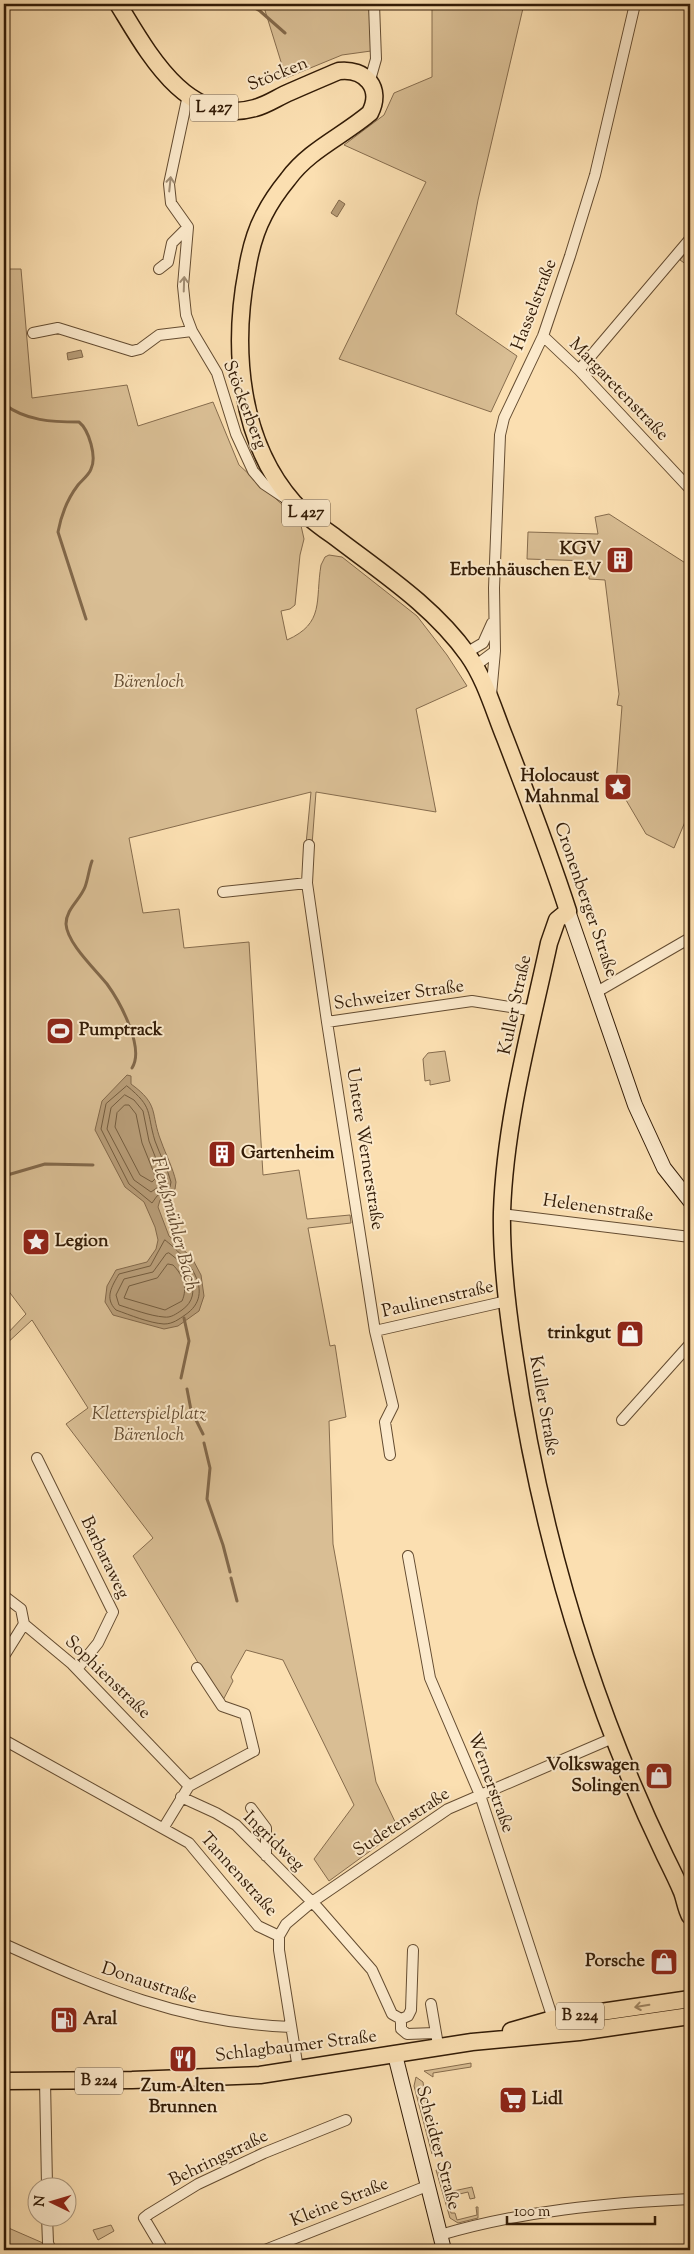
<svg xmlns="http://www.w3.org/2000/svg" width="694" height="2254" viewBox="0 0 694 2254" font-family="'Sorts Mill Goudy',serif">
	<rect width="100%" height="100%" fill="#fbdfb1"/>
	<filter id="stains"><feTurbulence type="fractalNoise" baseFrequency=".004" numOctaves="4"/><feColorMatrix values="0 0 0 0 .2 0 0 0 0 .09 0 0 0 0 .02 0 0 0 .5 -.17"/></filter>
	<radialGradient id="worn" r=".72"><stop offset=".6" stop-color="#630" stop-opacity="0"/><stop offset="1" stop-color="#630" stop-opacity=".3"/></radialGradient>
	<path fill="#d9be94" stroke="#866c4d" d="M263,4h106l2,47 -29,4 -56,23z
		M432,4h92l-46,196 -22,114 61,42 -26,56 -152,-53 87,-177 -82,-37 40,-30 10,-22 38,-16z
		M690,248v19l-10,-7z
		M4,269h17l11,129 95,-13 11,41 75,-24 26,63 61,56 4,18 -4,16 -5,50 -5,4 -9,2 6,29c38,-17 28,-39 34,-75l4,-8 4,-2 13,2 75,59 30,39 20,31 -51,23 20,103 -120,-20 -4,53 -6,-1 5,-52 -182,46 14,75 36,-4 5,39 65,-6 14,233 36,-5 8,49 43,-4 1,8 -43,5 22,118 5,-1 11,72 -17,4 4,123 43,238 23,48 -70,51 -15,-22 40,-54 -71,-145 -37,-10 -15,27 2,4 -11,21 -89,-146 20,-18 -87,-114 22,-16 -56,-88 -28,26v-9l22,-23 -22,-29z
		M609,514l81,52v244l-16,38 -28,-14 -30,-51 6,-77 -5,-1 2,-11 -14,-114 -16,-1v-18l-62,-2 1,-27 70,2 -3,-17z
		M445,1051l5,30 -20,4v-5l-5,1 -2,-22 5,-6z
		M471,2063v4l-38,6v4l-9,-6z
		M416,2077l7,5 9,67h6l-6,5 -18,-68z
		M444,2168v3l-5,1 5,21 28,-6 3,11 -5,1 -2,-7 -21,5 4,16h4l2,7 20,-5 -1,-8h2v11l-20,5 -8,-5 -14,-48z
		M111,2225l3,6 -16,9 -5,-10z
		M4,2226l39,17 4,7h-43z"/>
	<path fill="#b79c77" stroke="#82684a" d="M339,200l6,4 -8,13 -6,-4z
		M81,350l2,7 -15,3 -1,-7z
		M127,1075l4,1v8c29,21 19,29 30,57 5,14 12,27 15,41l-1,7 -15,11 -2,7 11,29 23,22 9,17 3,21 -5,15 -21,15 -14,3 -51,-14 -8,-13 2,-16 9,-16 31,-8 9,-13 2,-9 -3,-13 -11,-25 -19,-15 -30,-57 7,-29z"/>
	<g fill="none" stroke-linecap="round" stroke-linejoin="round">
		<path stroke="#745c3e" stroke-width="1" d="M127,1086c27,22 19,25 28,55 5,14 12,26 16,41l-1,5 -13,9 -5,7 -23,-19 -28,-55 5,-25z
			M125,1095l9,5 9,11 6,30 13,33 2,9 -13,9 -17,-12 -27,-51 4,-21z
			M125,1105h4l7,9 6,29 14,35 -4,4 -12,-7 -25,-48 2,-14z
			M165,1240c21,16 53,53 20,75 -6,4 -12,9 -21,9 -15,-1 -34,-9 -48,-14 -12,-12 -4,-24 3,-36l31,-8z
			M169,1253c18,12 36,41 13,57 -6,4 -11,8 -18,7 -14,-1 -32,-8 -45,-12l-3,-10 8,-16 29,-7 13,-18z
			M168,1264l5,1c10,10 15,23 9,36l-17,9 -41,-12 5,-12 28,-8z"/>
		<path stroke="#82684a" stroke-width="3" d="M248,4l12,7 25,22
			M4,404c22,17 48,18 75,18 10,8 18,35 12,47 -2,6 -9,11 -13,16 -10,13 -17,31 -20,47l28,87
			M92,861c-3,8 -4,18 -7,26 -5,13 -19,22 -19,37 1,19 29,45 41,60 13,18 38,64 25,84
			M4,1176l41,-12 48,1
			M181,1378l8,-37 -5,-23
			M187,1389l4,21 12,24
			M204,1443l6,25 -3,31 16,46 7,27
			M231,1578l6,23"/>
		<defs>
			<path id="street" d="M370,80l6,-21 -2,-55
				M188,95l-19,89 2,19 17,24 -5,59 3,29 6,16 25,42 19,61 17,37 11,13 21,14
				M159,269l9,-7 4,-19 16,-16
				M33,333l25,-5 74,23 8,-2 19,-14 33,-4
				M543,336l36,34 111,119
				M579,370l111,-131
				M466,653l17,-10 9,-20
				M475,666l20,-15
				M491,695l4,-44 -1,-63 6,-153 4,-17 39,-82 27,-80 25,-81 40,-171
				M309,845l-2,38 20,139 48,309 18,75 -8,16 5,33
				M223,892l84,-9
				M595,993l95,-55
				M327,1022l145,-21 63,10
				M502,1214l188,23
				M375,1331l132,-30
				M622,1420l68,-76
				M37,1458l76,154 -15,31 -21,26
				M408,1556l22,122 50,117 73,224
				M4,1596l17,13 3,15 48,40 117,122
				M4,1656l20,-32
				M4,1740l185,103 69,83 21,10
				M181,1797l35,16 20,12 82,83 54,62 20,44 9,5
				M251,1808l15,20v28
				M164,1827l25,-41 65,-35 -9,-37 -23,-8 -25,-38
				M4,1944c97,44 178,79 287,83
				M431,2004l6,35
				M401,2019l7,-3 3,-6 2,-60
				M401,2019v10l6,5 28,-1
				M298,2069l-19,-119v-14l7,-12 26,-22 136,-93 165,-71
				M45,2080l2,106
				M47,2216l1,27 3,7
				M440,2235c81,-24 166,-32 250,-36
				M163,2250l-19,-32 5,-4 49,-30 66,-31 82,-33
				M265,2250l162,-64"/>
			<path id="secondary" d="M568,911l67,194 29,63 26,33
				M395,2055l49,195"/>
			<path id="primary" d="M118,4c29,47 69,124 137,104 12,-3 23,-11 35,-16 16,-7 32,-14 49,-21 26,-3 44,17 31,42 -27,23 -61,37 -82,66 -9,11 -18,24 -24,36 -9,17 -14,36 -17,55 -15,78 -8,171 47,233 11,13 27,24 41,34 47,36 98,69 133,118 17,24 26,56 37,83 22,57 44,114 63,173l-11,9 -8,23c-19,88 -44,178 -47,269 -1,47 5,95 12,141 25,173 75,345 151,503 6,12 12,24 17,36 3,8 4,17 8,24
				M511,2031l42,-12 137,-20
				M4,2081l128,-1 128,-5 212,-33 107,-10 111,-16"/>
		</defs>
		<use href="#street" stroke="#644c31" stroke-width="12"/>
		<use href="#secondary" stroke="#321b06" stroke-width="16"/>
		<use href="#primary" stroke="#321b06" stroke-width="19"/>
		<use href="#street" stroke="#fceacc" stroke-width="10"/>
		<use href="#secondary" stroke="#fceacc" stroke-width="14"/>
		<use href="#primary" stroke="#fbdfb1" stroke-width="16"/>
	</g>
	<defs><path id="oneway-shaft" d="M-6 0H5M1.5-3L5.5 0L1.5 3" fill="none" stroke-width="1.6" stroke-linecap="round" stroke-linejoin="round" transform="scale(1.25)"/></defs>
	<g stroke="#a18d73">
		<use href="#oneway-shaft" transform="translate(170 184) rotate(-84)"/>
		<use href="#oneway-shaft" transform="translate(184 284) rotate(-88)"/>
	</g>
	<use stroke="#a18764" href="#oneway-shaft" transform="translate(642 2006) rotate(171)"/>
	<defs>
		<symbol id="building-square" viewBox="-11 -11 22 22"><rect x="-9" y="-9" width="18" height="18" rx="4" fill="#8f2418" stroke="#fceacc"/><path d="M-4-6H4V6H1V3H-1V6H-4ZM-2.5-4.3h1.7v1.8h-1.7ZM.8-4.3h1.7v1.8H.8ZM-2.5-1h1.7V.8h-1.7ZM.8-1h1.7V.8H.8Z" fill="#fff"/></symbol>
		<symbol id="sight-square" viewBox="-11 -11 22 22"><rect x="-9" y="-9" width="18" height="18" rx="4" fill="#8f2418" stroke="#fceacc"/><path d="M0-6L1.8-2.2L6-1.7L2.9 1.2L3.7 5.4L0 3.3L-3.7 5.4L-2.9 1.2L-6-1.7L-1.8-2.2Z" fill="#fff"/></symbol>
		<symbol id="stadium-square" viewBox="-11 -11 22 22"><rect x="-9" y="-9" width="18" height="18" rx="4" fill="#8f2418" stroke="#fceacc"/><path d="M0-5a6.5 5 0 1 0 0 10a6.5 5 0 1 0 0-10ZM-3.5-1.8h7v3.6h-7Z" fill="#fff"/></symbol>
		<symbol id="shop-square" viewBox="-11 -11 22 22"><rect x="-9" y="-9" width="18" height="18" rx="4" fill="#8f2418" stroke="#fceacc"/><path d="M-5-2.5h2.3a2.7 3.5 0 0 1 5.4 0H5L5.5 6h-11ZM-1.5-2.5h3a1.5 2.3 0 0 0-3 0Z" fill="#fff"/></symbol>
		<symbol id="fuel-square" viewBox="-11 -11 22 22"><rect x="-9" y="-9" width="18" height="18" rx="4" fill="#8f2418" stroke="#fceacc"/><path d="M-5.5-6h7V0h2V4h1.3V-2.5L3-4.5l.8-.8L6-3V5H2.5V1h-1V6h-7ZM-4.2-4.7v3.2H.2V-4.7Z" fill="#fff"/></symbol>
		<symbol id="restaurant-square" viewBox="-11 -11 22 22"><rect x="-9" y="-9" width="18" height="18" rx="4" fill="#8f2418" stroke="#fceacc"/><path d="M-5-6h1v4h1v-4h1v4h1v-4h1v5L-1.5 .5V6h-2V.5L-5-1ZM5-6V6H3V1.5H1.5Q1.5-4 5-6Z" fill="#fff"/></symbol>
		<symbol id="supermarket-square" viewBox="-11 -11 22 22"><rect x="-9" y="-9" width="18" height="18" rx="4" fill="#8f2418" stroke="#fceacc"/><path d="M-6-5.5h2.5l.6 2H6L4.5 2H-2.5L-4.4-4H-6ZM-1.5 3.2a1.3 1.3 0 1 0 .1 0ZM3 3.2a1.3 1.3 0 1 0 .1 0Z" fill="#fff"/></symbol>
	</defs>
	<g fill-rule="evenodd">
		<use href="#building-square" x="604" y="544" width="32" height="32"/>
		<use href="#sight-square" x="602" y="771" width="32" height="32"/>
		<use href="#stadium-square" x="44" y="1015" width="32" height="32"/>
		<use href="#building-square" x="206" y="1138" width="32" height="32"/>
		<use href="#sight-square" x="20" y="1226" width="32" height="32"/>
		<use href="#shop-square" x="614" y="1318" width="32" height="32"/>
		<use href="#shop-square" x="643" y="1760" width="32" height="32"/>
		<use href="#shop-square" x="648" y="1946" width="32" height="32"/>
		<use href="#fuel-square" x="48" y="2004" width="32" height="32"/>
		<use href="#restaurant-square" x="167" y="2043" width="32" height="32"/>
		<use href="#supermarket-square" x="497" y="2084" width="32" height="32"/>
	</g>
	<g text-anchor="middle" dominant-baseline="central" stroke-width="4" stroke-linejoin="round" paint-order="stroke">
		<g fill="#fceacc" stroke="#6f5941" stroke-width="1">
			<rect x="190" y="94.5" width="48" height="27" rx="4"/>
			<rect x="282" y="499.5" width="48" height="27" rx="4"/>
			<rect x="556" y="2002.5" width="48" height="27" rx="4"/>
			<rect x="75" y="2067.5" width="48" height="27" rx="4"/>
		</g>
		<g font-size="16" font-weight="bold" fill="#321b06">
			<text x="214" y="108">L 427</text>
			<text x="306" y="513">L 427</text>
			<text x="580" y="2016">B 224</text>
			<text x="99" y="2081">B 224</text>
		</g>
		<g font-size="18" fill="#321b06" stroke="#fceacc">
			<text transform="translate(278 75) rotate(-22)">Stöcken</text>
			<text transform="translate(535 305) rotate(-69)">Hasselstraße</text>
			<text transform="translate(618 390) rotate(46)">Margaretenstraße</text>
			<text transform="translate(244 405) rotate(69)">Stöckerberg</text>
			<text transform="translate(585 900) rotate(71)">Cronenberger Straße</text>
			<text transform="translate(399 996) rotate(-8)">Schweizer Straße</text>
			<text transform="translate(516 1005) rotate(-78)">Kuller Straße</text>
			<text transform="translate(364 1149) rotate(81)">Untere Wernerstraße</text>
			<text transform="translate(598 1209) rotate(8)">Helenenstraße</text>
			<text transform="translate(438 1300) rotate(-13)">Paulinenstraße</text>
			<text transform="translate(543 1406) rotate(80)">Kuller Straße</text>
			<text transform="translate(104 1558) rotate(64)">Barbaraweg</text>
			<text transform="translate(107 1678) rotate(44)">Sophienstraße</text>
			<text transform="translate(490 1783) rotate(70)">Wernerstraße</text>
			<text transform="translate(402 1823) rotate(-33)">Sudetenstraße</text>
			<text transform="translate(273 1842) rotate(44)">Ingridweg</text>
			<text transform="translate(238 1875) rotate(48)">Tannenstraße</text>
			<text transform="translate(149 1984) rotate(18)">Donaustraße</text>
			<text transform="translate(296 2047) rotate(-7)">Schlagbaumer Straße</text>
			<text transform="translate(437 2148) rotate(75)">Scheidter Straße</text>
			<text transform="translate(219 2159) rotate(-26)">Behringstraße</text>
			<text transform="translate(340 2203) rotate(-22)">Kleine Straße</text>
		</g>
		<g font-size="18" font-weight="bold" fill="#321b06" stroke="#fceacc" text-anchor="end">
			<text x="601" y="550">KGV<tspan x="601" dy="21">Erbenhäuschen E.V</tspan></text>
			<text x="599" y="777">Holocaust<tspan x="599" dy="21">Mahnmal</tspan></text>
			<text x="79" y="1031" text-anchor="start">Pumptrack</text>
			<text x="241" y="1154" text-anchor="start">Gartenheim</text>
			<text x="55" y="1242" text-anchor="start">Legion</text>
			<text x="611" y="1334">trinkgut</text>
			<text x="640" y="1766">Volkswagen<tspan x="640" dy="21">Solingen</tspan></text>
			<text x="645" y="1962">Porsche</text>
			<text x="83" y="2020" text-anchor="start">Aral</text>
			<text x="183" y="2087" text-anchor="middle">Zum Alten<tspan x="183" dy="21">Brunnen</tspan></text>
			<text x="532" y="2100" text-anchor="start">Lidl</text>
		</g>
		<g font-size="18" font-style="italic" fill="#644c31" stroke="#fceacc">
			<text x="149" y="683">Bärenloch</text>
			<text x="149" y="1415">Kletterspielplatz<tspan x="149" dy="21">Bärenloch</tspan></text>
		</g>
		<g font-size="19" font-style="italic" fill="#61482e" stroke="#fceacc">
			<text transform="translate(174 1224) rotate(75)">Fleußmühler Bach</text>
		</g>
	</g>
	<rect width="694" height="2254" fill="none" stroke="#fbdfb1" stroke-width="20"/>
	<rect x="5" y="5" width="684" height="2244" fill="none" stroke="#321b06" stroke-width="2.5"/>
	<rect x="10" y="10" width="674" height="2234" fill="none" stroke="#321b06"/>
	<g transform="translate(52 2202) rotate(275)"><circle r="24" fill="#fceacc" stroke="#ab977d"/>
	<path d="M0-4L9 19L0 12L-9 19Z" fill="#8f2418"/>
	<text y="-8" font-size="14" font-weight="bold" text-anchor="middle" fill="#321b06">N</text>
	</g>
	<path d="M507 2216v8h148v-8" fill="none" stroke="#321b06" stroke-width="2.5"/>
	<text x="514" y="2216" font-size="15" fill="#321b06" stroke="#fceacc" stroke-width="4" paint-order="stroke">100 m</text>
	<rect width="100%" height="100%" filter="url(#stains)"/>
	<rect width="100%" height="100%" fill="url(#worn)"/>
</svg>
